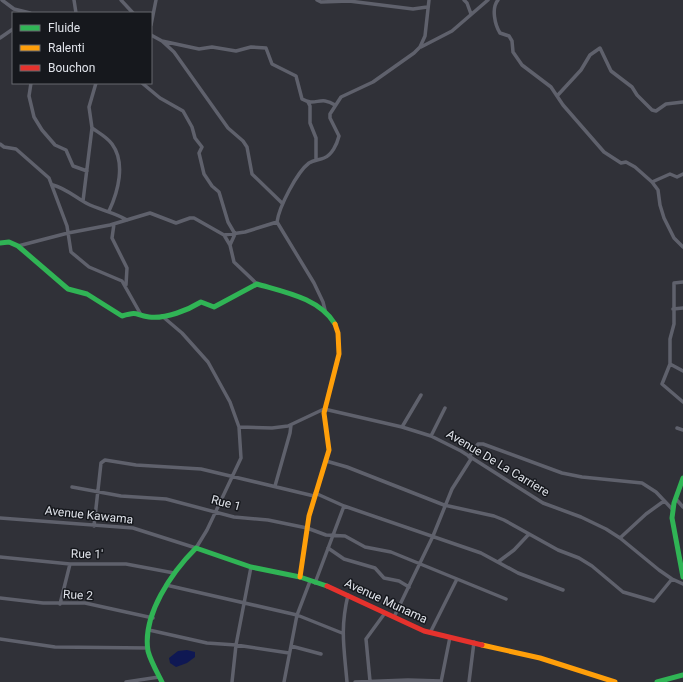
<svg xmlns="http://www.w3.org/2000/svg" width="683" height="682" viewBox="0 0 683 682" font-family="Roboto,sans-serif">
	<rect width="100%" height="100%" fill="#303138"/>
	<path fill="#0f1853" d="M187,650l8,2v5l-8,6 -11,4 -6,-4 -1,-5 9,-7z"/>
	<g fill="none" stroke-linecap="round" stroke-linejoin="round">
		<path stroke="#5f616c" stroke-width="3.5" d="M2,0l12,9 16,4
			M74,0l2,13
			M121,0l12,13
			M317,0l4,2 28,-1 64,8 14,-2
			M464,0l3,3 4,11
			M498,0c-7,8 -3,25 2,33l9,3 3,5 1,11 9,13 29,22 12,18 41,47 17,11 5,-1 9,5 17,15 6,8 2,15 4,13 10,20 9,9
			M151,25l5,-25
			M151,35l11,6 12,11 54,76 15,13 4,6 5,27 30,29
			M0,38l13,-9
			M162,41l37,8 13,-2 24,4 15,-4 15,1 6,16 24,12 6,23c14,8 18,-4 33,6
			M421,47l31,-16 36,-31
			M31,83l-2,13 5,21 8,13 13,15 11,5 7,16 14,5
			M142,83l18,15 23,13 9,16 3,11 7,9 -3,6 5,21 8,12 7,6 9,30 7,12 -5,11
			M557,96l24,-26 9,-15 10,-7 11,23 21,16 5,8 15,15 4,1 10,-7 17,-2
			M308,102l2,4v17l6,15v22
			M92,128c7,5 15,9 20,16 14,19 6,48 -3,67
			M0,144l4,3 12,2 33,29 18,48 4,26 18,15 33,14 18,32
			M652,182l18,-8 7,3 6,-3
			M53,185c12,3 22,12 33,18 13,7 28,9 41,17
			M83,201l9,-73 -3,-21 7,-24
			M114,224l-2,14 15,30 -1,17
			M224,235l21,-3 32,-10
			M18,246l50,-13 42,-8 40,-12 26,10 14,-5h4l30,17 6,10 4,17 23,22
			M683,282l-9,1v41l-4,15v25l13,7
			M673,309l10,-1
			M325,310l-2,-8 -9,-19 -37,-61c2,-15 20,-50 32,-59 5,-3 10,-3 15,-5 8,-3 13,-14 15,-22l-9,-18v-4l11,-17 32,-15 41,-29 6,-6 5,-11 4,-36
			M670,364l-8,20 21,18
			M239,427l33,1 16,-2 36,-17 78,18 29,9 30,15 82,52 38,14 25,12 14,9 39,32 13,9 11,5
			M402,427l19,-32
			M677,428l6,2
			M431,436l14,-28
			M469,457l9,-13h5l79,29 20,4 60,6 14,9 17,18
			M326,461l21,6 97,38 50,11 10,4 54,30 21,8 13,8 31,26 31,9 18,-22
			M275,486l15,-53 1,-8
			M72,487l49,9 45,3 68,18 34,3 39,8 19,7 19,1 20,11 26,5 115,47
			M315,493l29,13 137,47 37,20 45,17
			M676,499l7,8
			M0,518l133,10 63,20 11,-18 34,-72 -2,-31 -9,-25 -22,-40 -26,-29 -20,-17
			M94,526l7,-63 4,-3 31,5 65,4 113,27
			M620,538l26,-24 18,-13
			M328,548l16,11 31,9 9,10 15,3 10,6
			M0,557l70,7h56l48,9
			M498,562l16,-12 15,-16
			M315,583l29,-77
			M166,585l131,30 45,18
			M0,598l43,5h42l68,15
			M60,604l10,-40
			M394,617l39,-81 19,-47 19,-30
			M149,630l58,13 29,2 53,8
			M430,633l27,-54
			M0,639l55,8 93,1
			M291,646l30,8
			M370,681l-4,-42 19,-26
			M126,682l33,-5
			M232,682l4,-37 15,-78
			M284,682l13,-67 13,-34
			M347,682c-3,-35 -7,-53 1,-87
			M355,682l53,-2 33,1
			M441,682l9,-45
			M469,682l5,-40"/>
		<path stroke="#30b455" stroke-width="5" d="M0,243l9,-1 9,4 50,43 19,5 35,22c18,-5 12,-1 27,1 17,2 39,-7 52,-15l13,5 43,-23c27,8 62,14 78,40
			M683,478l-9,25 -2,15 11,59
			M162,682c-5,-10 -11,-20 -14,-31 -6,-36 24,-79 48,-103l55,19 49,10 27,9
			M657,682l26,-7"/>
		<path stroke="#ff9f0a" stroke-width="5" d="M300,577l9,-61 20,-66 -5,-37 15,-59 -1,-21 -3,-9
			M482,645l58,13 75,24"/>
		<path stroke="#e5322d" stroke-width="5" d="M327,586l97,45 58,14"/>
	</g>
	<g text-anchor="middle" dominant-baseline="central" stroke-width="3" stroke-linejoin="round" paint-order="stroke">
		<g font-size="12" fill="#dfe2e9" stroke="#16181d">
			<text transform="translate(498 463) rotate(31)">Avenue De La Carriere</text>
			<text transform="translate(226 503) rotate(15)">Rue 1</text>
			<text transform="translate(89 515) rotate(6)">Avenue Kawama</text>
			<text transform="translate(87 554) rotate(1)">Rue 1'</text>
			<text transform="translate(78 595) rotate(3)">Rue 2</text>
			<text transform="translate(386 601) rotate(25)">Avenue Munama</text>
		</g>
	</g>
	<rect x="12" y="12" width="140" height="72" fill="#16181d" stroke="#66696f"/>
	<rect x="20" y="25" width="20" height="6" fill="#30b455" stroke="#66696f"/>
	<text x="48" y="32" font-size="12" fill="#dfe2e9">Fluide</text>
	<rect x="20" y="45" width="20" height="6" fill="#ff9f0a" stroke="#66696f"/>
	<text x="48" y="52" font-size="12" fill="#dfe2e9">Ralenti</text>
	<rect x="20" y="65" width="20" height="6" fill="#e5322d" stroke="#66696f"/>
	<text x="48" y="72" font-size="12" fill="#dfe2e9">Bouchon</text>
</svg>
